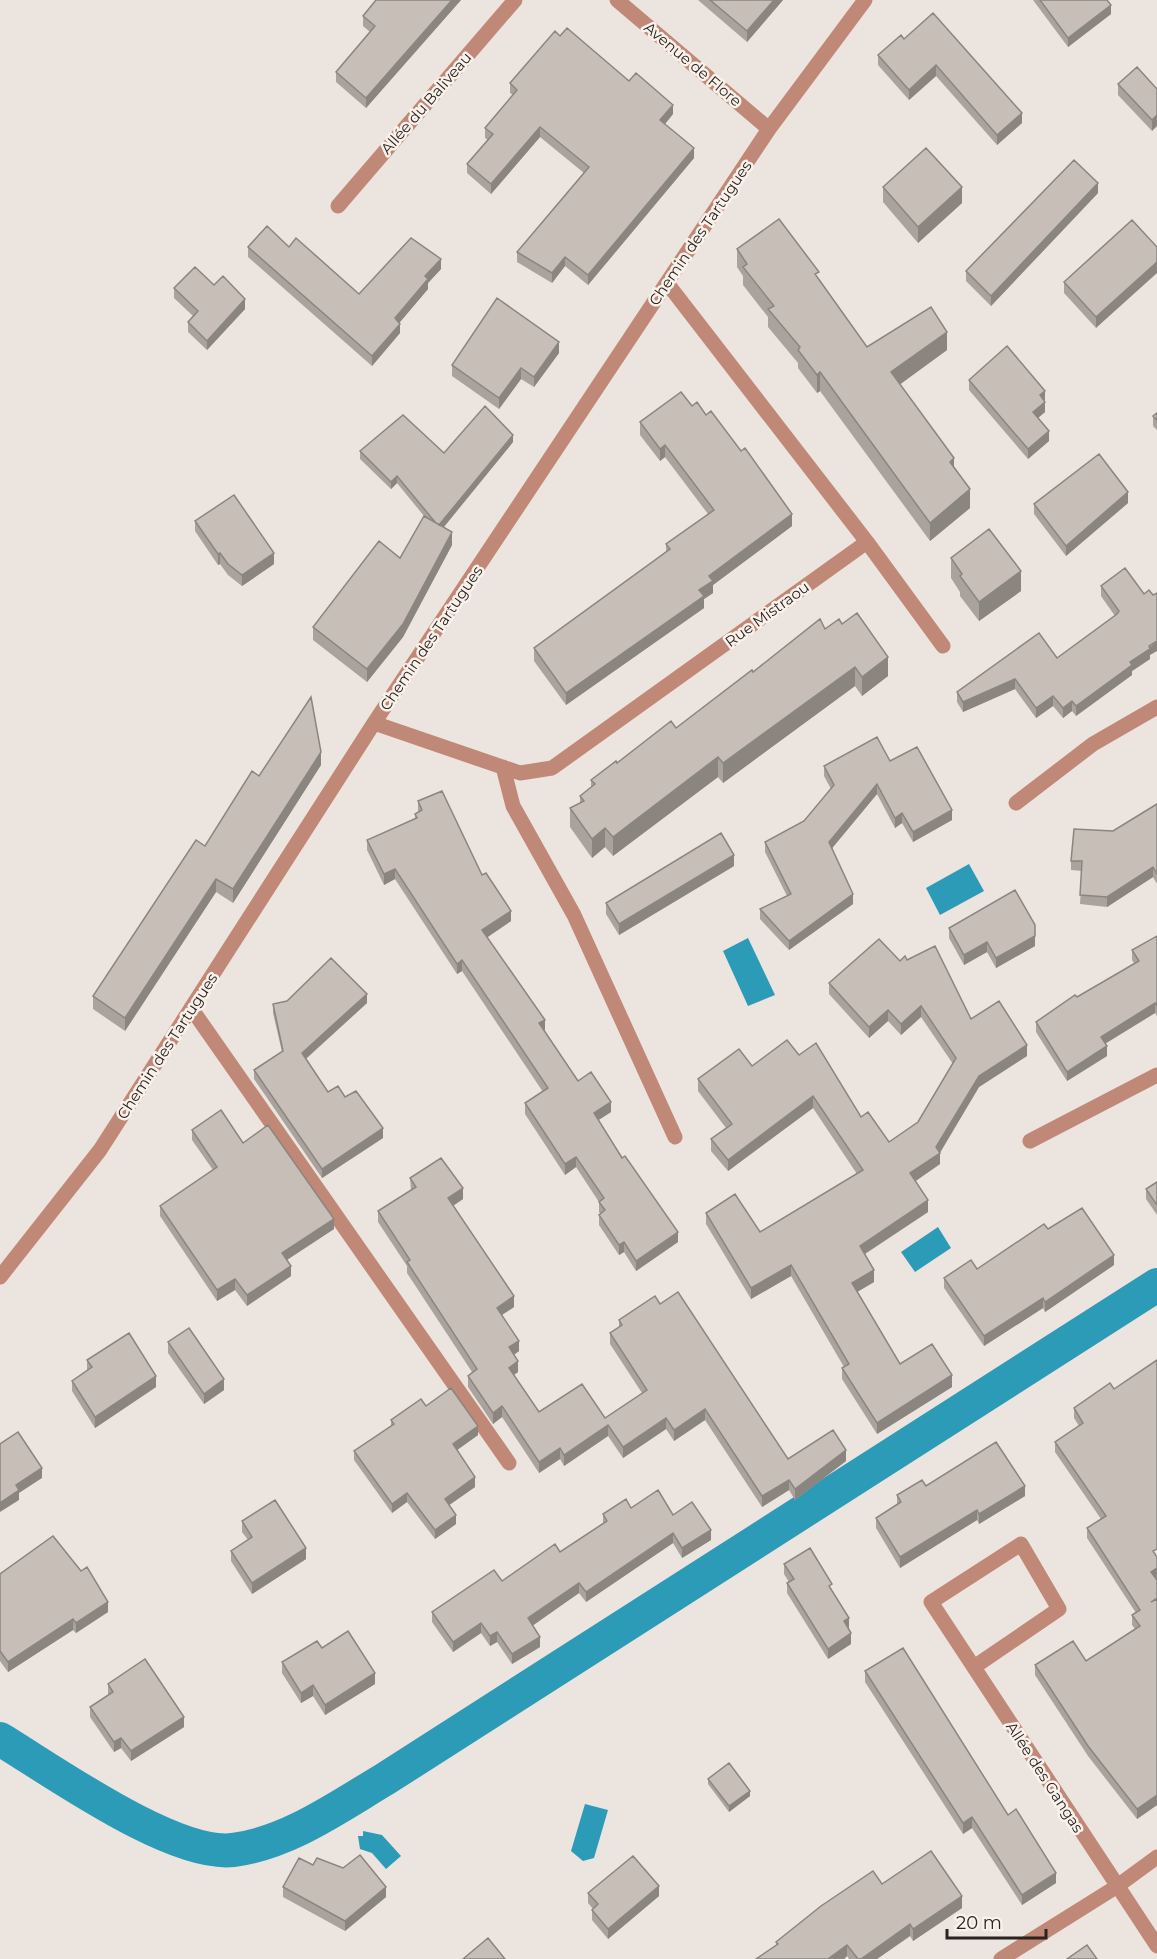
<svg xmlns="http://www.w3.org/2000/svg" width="1157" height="1959" viewBox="0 0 1157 1959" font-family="Montserrat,sans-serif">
	<rect width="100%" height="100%" fill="#ece4de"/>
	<path fill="#2c9bb7" d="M969,864l15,27 -44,24 -14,-27z
		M748,938l27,57 -27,11 -25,-55z
		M938,1227l13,21 -36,24 -14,-20z
		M585,1804l23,6 -14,48 -11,3 -12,-10z
		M363,1831l19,4 19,21 -15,13 -14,-16 -12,-4 -2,-13h5z"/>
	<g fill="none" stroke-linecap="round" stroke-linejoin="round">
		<path stroke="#2c9bb7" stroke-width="34" d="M0,1739c53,32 173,118 233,111 55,-7 105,-43 152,-71l772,-494"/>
		<path stroke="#c08877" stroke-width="15" d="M617,0l152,129
			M338,206l177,-206
			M867,542l76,104
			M374,723l146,50 32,-5 315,-226 -200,-259
			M503,767l10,39 61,109 101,222
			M1016,803l77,-59 64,-37
			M191,1008l318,455
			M1030,1141l127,-66
			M0,1277l100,-127 274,-427 395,-594 96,-129
			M974,1667l85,-58 -38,-65 -90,58 226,344
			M1001,1959l115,-72 41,-30"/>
	</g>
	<path fill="#aaa39d" d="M461,0l-95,108 -30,-26v-10l34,-40 -7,-6v-10z
		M698,0h85l-36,42z
		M1033,0h74l4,14 -43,33z
		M560,36l69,45 44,33 -8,10 29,34 -106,127 -23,-19 -13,17 -35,-21v-10l67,-79 -44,-36 -49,57 -24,-21v-9l21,-24 -3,-2v-10l28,-33 -3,-2v-10z
		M904,39l118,84 -25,22 -61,-69 -27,24 -31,-35v-10z
		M1118,84l39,5 -5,42 -34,-36z
		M883,187l79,16 -44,40 -35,-41z
		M1098,193l-107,113 -25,-25v-10z
		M1132,220l-36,108 -32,-35v-11z
		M248,247h41l70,47 82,-25 -13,14v6l-29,34 1,10 -28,33 -124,-109z
		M737,249l82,30 48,68 80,3 -47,34 54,83 16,41 -40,33 -110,-150 -3,2 -19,-25v-5l-30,-36v-10l-25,-32v-9l-6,-9z
		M214,285l31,24 -38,41 -19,-18v-10l5,-6 -19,-18v-10z
		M559,353l-25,34 -13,-8 -22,30 -47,-33v-11z
		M969,380l75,21 1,11 -7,6 11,23 -21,18 -59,-69z
		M692,406l14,9 86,111 -79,59v8l-9,6v9l-138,97 -32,-44v-13l132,-96v-8l42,-30 -43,-57 -5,4 -20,-26v-13z
		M1157,413v17l-4,-4v-10z
		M513,442l-69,85 8,18 -49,92 -36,45 -54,-42v-13l87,-69 24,-42 -27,-33 -6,6 -31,-30v-8l84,2z
		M1128,503l-62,53 -32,-42v-10z
		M195,521l79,43 -32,22 -14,-11 -8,-11 -2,1 -23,-34z
		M951,558l70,33 -42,30 -19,-25v-4l-9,-14z
		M1101,586l49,69v4l-18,12v4l-56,41 -4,-5 -9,7 -10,-12 -17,12 -21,-29 -52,23 -6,-10v-10l100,-34 58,-42 -14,-20z
		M842,624l46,52 -26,20 -7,-10 -132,97 -5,-6 -105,79 -8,-9 -13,11 -22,-31v-19l10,-5v-7l11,-9v-7l26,-17 59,-35 77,-56 72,-43z
		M890,761l62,59 -39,22 -11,-19 -7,5 -18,-34 -45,54 21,56 -64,46 -29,-31v-10l27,-13 -22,-44v-10l39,-21 27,-32 -7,-13v-10z
		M321,765l-88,138 -17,-11 -91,139 -32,-22v-13l112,-150 54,-70z
		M418,801l64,74 29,46 -24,16 57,93 34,51 33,31 -13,8 80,122 -42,29 -12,-19 -5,3 -20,-30v-10l2,-1 -2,-2v-10l-23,-35 -11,8 -40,-61v-11l18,-11 -81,-121 -5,3 -62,-95 -11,6 -17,-35v-10l48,-22v-4l3,-2z
		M1157,804v80l-4,-7 -46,30 -27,-3 2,-33 -11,-1v-9l42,-30z
		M734,866l-115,69 -13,-21v-11z
		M949,928l86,18 -39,22 -9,-16 -23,13 -15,-27z
		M1157,936v80l-2,-3 -50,31 2,12 -40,25 -31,-49v-10l41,-25 57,-34 -2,-3v-10z
		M907,960l64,59 56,37 -48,31 -39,66v11l-25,17 13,31 -63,42 9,28 -17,10 43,72 52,23 -75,47 -35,-55v-11l2,-1 -53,-91 -40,23 -45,-75v-11l54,19 97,-58 -44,-66 -85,63 -17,-20v-12l15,-11 -28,-37v-12l101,-24 62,62 28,25 29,-20 35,-58 -32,-47 -20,18 -13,-14 -19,17 -40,-44v-11l71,-22z
		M367,1003l-61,56 22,33 17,5 38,41 -61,40 -68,-99v-9l28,-18 -9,-39v-9z
		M192,1130l51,13 91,86 -47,31 4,16 -44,30 -12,-16 -18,11 -57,-85v-10l53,-36 -21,-30z
		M410,1178l53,21 -10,7 61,101 -12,8 17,36 -5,4 4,17 -4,3 25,37 66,6 37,-25 -32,-49v-11l9,-6v-7l41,-16 128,155 58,2 -51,39 -6,-10 -27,17 -57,-87 -31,21 -8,-12 -43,29 -15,-22 -44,30 -4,-7 -21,14 -37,-56 -9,7 -25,-37v-11l4,-4 -65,-99v-7l-29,-44v-11l33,-21z
		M1157,1182v33l-11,-16v-10z
		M1048,1229l66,36 -69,47 -2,-4 -59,38 -40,-58v-10l33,-9z
		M168,1342l56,48 -20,14 -36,-51z
		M87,1360l69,27 -61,41 -23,-37v-10l15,-10z
		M1110,1383l47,197v225l-20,14 -49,-63 -53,-81v-10l51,-4 49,-32 -3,-4v-10l4,-2 -49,-75v-10l14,-9 -46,-67v-10l24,-16 -5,-8v-10z
		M426,1406l52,29 -21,15 18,37 -26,18 7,19 -21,15 -28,-37 -15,11 -38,-53v-9l37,-25v-6z
		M926,1486l99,10 -46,28 -2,-4 -77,48 -24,-40v-10l21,-14v-9z
		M631,1508l42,7 38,25 -29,18 -9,-15 -87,59 -7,-9 -47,32 8,22 -28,17 -15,-22 -7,4 -9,-13 -28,19 -21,-30v-10l70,-31 58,-29 43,-29v-9z
		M242,1521l64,38 -54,35 -21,-33v-10l17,-11 -6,-8z
		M784,1564l48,28 17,36 2,16 -23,15 -41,-66v-10l2,-1 -5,-8z
		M0,1574l108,38 -32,21 -3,-3 -65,42 -8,-11z
		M322,1648l53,36 -50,31 -12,-19 -12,7 -19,-30v-11z
		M865,1671l143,144 48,68 -34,22 -50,-77 -9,6 -98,-152z
		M108,1684l76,43 -53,34 -10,-13 -7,4 -24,-35v-10l18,-12z
		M708,1779l42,17 -21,16 -21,-28z
		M313,1865l73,32 -41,34 -62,-34v-10z
		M882,1884l80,24 -49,33 -3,-5 -33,23h-28l-2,-3 -3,3h-88l20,-13v-4z
		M588,1893l71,3 -51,43 -16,-19v-10l1,-1 -5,-6z"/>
	<path fill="#8b8580" d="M452,0h9l-95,108v-10z
		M774,0h9l-36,42v-11z
		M1111,5v9l-43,33v-9z
		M936,65v11l-27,24v-10z
		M673,105v9l-13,16v-10z
		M1022,113v10l-25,22v-10z
		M1157,115v11l-5,5v-11z
		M540,127v10l-49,57v-10z
		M694,148v10l-106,127v-10z
		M1098,183v10l-107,113v-10z
		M962,187v16l-44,40v-16z
		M565,257v9l-13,17v-10z
		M441,259v10l-13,14v6l-33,39v-10l30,-42z
		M1157,262v11l-61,55v-11z
		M245,299v10l-38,41v-9z
		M400,324v9l-28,33v-10z
		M947,332v18l-56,41v-19z
		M559,342v11l-25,34v-10z
		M521,368v11l-22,30v-11z
		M820,372v19l-3,2v-18z
		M1045,391v10l-5,-6z
		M1045,402v10l-12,10v-10z
		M1049,431v10l-21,18v-10z
		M513,435v7l-75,92v-8z
		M665,445v12l-5,4v-12z
		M954,458v19l-4,-15z
		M397,476v7l-6,6v-7z
		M970,489v19l-40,33v-18z
		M1128,492v11l-62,53v-10z
		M792,514v12l-79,59v8l-9,6v9l-138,97v-12l133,-103 10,-14z
		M452,532v13l-49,92 -36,45v-13z
		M220,553v11l-2,1v-11z
		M274,553v11l-32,22v-11z
		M1021,571v20l-42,30v-19z
		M1157,641v10l-7,4v4l-18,12v4l-56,41v-10z
		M888,657v19l-26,20v-19z
		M855,667v19l-132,97v-20z
		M1015,679v10l-52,23v-10z
		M1053,696v10l-17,12v-10z
		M1072,701v10l-9,7v-10z
		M321,752v13l-88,138v-14z
		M718,757v20l-105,79v-19z
		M877,784v10l-48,58v-10z
		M952,810v10l-39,22v-10z
		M902,813v10l-7,5v-10z
		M605,828v19l-13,11v-19z
		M734,855v11l-115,69v-11z
		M1153,867v10l-46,30v-10z
		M395,869v10l-11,6v-11z
		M216,879v13l-91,139v-13z
		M853,894v10l-64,46v-9z
		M511,911v10l-29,20v-11z
		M1035,936v10l-39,22v-10z
		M987,942v10l-23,13v-10z
		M462,960v11l-5,3v-10z
		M367,994v9l-65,59v-9z
		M1155,1003v10l-54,33v-9z
		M921,1006v11l-20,18v-11z
		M888,1010v11l-19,17v-11z
		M545,1020v10l-6,4v-11z
		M1027,1045v11l-48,31 -40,67 1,-1v11l-30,21v-12l69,-97z
		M1107,1046v10l-40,25v-9z
		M813,1096v12l-85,63v-11z
		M611,1102v10l-17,11v-10z
		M383,1128v10l-61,40v-9z
		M576,1157v10l-11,8v-11z
		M463,1188v11l-15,10v-11z
		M928,1200v12l-68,45v-11z
		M334,1219v10l-52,34v-10z
		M678,1232v10l-42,29v-10z
		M624,1242v10l-5,3v-10z
		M1114,1255v10l-69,47v-10z
		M791,1265v11l-40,23v-11z
		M291,1266v10l-44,30v-11z
		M874,1270v12l-22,13v-12z
		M235,1279v11l-18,11v-11z
		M514,1296v11l-17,11v-10z
		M1043,1298v10l-59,38v-10z
		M519,1341v10l-10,7v-11z
		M518,1361v11l-9,6v-10z
		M952,1375v12l-75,47v-11z
		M156,1376v11l-61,41v-11z
		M224,1379v11l-20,14v-10z
		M502,1406v11l-9,7v-11z
		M705,1409v11l-31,21v-11z
		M666,1418v11l-43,29v-11z
		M608,1425v11l-44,30v-11z
		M478,1426v9l-25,18v-9z
		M560,1448v11l-21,14v-11z
		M846,1450v11l-51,39v-11z
		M42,1468v10l-23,15v7l-19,12v-9l16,-18z
		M475,1477v10l-30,21v-9z
		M789,1480v10l-27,17v-11z
		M1025,1486v10l-46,28v-10z
		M407,1493v9l-15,11v-9z
		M977,1510v10l-77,48v-11z
		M456,1515v9l-21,15v-9z
		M711,1530v10l-29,18v-10z
		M673,1533v10l-87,59v-10z
		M306,1548v11l-54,35v-11z
		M1157,1568v10l-6,4v-10z
		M579,1583v10l-51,36v-11z
		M108,1602v10l-32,21v-10z
		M849,1618v10l-5,3v-10z
		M73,1619v11l-65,42v-10z
		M481,1623v10l-28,19v-10z
		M497,1632v10l-7,4v-10z
		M851,1633v11l-23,15v-10z
		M540,1637v10l-28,17v-10z
		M375,1673v11l-50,31v-10z
		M313,1685v11l-12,7v-10z
		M184,1717v10l-53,34v-10z
		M121,1738v10l-7,4v-10z
		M750,1791v5l-21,16v-6z
		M1157,1795v10l-20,14v-10z
		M972,1817v11l-9,6v-11z
		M1056,1873v10l-34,22v-10z
		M659,1886v10l-51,43v-10z
		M386,1887v10l-41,34v-10z
		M962,1896v12l-49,33v-12z
		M910,1924v12l-33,23h-16z
		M847,1945v11l-3,3h-16z"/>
	<path fill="#c6beb7" stroke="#8b8580" stroke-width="1.5" d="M376,0h76l-86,98 -30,-26 39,-46 -12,-10z
		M710,0h64l-27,31z
		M1040,0h67l4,5 -43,33z
		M933,13l89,100 -25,22 -61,-70 -27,25 -31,-35 23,-20 3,4z
		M567,28l62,53 7,-8 37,32 -13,15 34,28 -106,127 -23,-18 -13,16 -35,-21 72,-85 -49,-40 -49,57 -24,-20 26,-30 -8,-6 32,-38 -7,-7 45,-52 5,5z
		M1137,67l20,22v26l-5,5 -34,-36z
		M926,148l36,39 -44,40 -35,-40z
		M1074,160l24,23 -107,113 -25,-25z
		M779,219l40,53 -4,2 52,73 64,-40 16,25 -56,40 63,86 -4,4 20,27 -40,34 -110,-151 -3,3 -19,-25 2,-3 -32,-38 6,-3 -31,-39 4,-3 -10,-15z
		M1132,220l25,27v15l-61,55 -32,-35z
		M267,226l22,21 7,-9 63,56 52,-56 30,21 -16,17 3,3 -33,39 5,6 -28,32 -124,-109z
		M195,267l19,18 9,-9 22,23 -38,42 -19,-19 10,-11 -24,-23z
		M497,298l62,44 -25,35 -13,-9 -22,30 -47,-33z
		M1007,346l38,45 -5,4 5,7 -12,10 16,19 -21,18 -59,-69z
		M681,392l11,14 5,-4 9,13 5,-4 30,40 4,-3 47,66 -83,62 4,5 -14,9 5,6 -138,97 -32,-45 136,-99 -4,-5 48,-34 -49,-65 -5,4 -20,-27z
		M485,406l28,29 -74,90 -4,-3 -38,-46 -6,6 -31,-31 43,-36 41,38z
		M1157,413v7l-4,-4z
		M1099,454l29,38 -62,54 -32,-42z
		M234,495l40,58 -32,22 -14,-11 -8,-11 -2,1 -23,-33z
		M424,516l28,16 -49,92 -36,45 -54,-42 66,-86 21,17z
		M989,529l32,42 -42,31 -19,-26 2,-2 -11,-16z
		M1125,568l19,26 5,-4 4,5 4,-2v48l-8,5 1,3 -20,13 2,3 -56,41 -4,-5 -9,7 -10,-12 -17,12 -21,-29 -52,23 -6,-10 82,-59 18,25 60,-44 2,-3 -18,-25z
		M857,613l31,44 -26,20 -7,-10 -132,96 -5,-6 -105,80 -8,-9 -13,11 -22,-31 14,-7 -4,-5 15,-12 -4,-4 25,-19 1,2 54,-42 5,7 76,-58 1,2 67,-53 5,10 14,-10 3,5z
		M311,697l10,55 -88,137 -17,-10 -91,139 -32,-22 103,-156 9,6 47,-75 7,5z
		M877,737l13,24 27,-14 35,63 -39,22 -11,-19 -7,5 -18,-34 -48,58 24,52 -64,47 -29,-32 31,-15 -26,-52 39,-21 30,-36 -10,-19z
		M442,791l40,84 4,-2 25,38 -29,19 63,90 -6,3 39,58 13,-9 20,30 -17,11 28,45 3,-2 53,76 -42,29 -12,-19 -5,3 -20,-30 6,-5 -6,-8 5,-4 -28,-41 -11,7 -40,-61 23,-15 -86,-128 -5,4 -62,-95 -11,5 -17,-34 50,-22 -2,-4 7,-4 -4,-9z
		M1157,804v70l-4,-7 -46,30 -27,-2 2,-34h-11l3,-32 39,2z
		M721,833l13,22 -115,69 -13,-21z
		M1015,890l20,35v11l-39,22 -9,-16 -23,13 -15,-27z
		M1157,936v70l-2,-3 -54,34 6,9 -40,26 -31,-50 39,-27 2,2 62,-36 -7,-11z
		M879,939l21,22 5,-5 2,4 28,-14 36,73 28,-18 28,44 -48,31 -43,71 4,6 -30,20 18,27 -68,46 14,24 -22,13 48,81 32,-20 20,31 -75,48 -35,-55 7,-4 -58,-99 -40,23 -45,-75 29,-19 25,38 103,-62 -50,-74 -85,64 -17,-21 21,-15 -34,-45 41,-30 13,17 35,-26 12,15 17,-12 45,74 7,-5 21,30 29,-20 38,-64 -35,-52 -20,18 -13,-14 -19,17 -40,-44z
		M331,958l36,36 -65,59 26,39 10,-6 7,11 11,-6 27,37 -61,41 -68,-99 29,-19 -10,-47 14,-3z
		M221,1110l22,33 25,-18 66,94 -52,34 9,13 -44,29 -12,-16 -18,11 -57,-84 57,-39 -25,-37z
		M441,1158l22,30 -15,10 66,98 -17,12 22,33 -10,6 9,14 -9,7 30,44 43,-28 23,34 42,-28 -37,-57 12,-8 -3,-5 36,-24 5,8 18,-12 110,167 45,-29 13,20 -51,39 -6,-9 -27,16 -57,-87 -31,21 -8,-12 -43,29 -15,-22 -44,30 -4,-7 -21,14 -37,-56 -9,7 -25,-37 9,-7 -70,-107 3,-2 -32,-49 38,-24 -6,-9z
		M1157,1182v23l-11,-16z
		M1082,1208l32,47 -69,47 -2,-4 -59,38 -40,-58 27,-18 6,9 67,-45 4,5z
		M189,1328l35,51 -20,15 -36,-52z
		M129,1333l27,43 -61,41 -23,-36 20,-14 -5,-7z
		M1157,1360v189l-4,2 4,6v11l-6,4 6,8v18l-6,4 6,-3v196l-20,14 -49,-63 -53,-81 38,-24 13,20 54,-35 -8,-11 8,-5 -53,-82 19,-12 -51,-74 28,-19 -9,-15 36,-25 4,6z
		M451,1388l27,38 -25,18 22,33 -30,22 11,16 -21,15 -28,-37 -15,11 -38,-53 40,-27 -3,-4 30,-21 5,7z
		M18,1432l24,36 -26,17 3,5 -19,13v-59z
		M996,1442l29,44 -46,28 -2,-4 -77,47 -24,-39 25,-16 -4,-7 25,-15 4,6z
		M658,1490l15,25 19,-13 19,28 -29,18 -9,-15 -87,59 -7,-9 -51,35 12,19 -28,17 -15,-22 -7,4 -9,-13 -28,19 -21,-30 62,-42 8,11 53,-37 5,8 47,-31 -4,-7 23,-15 5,9z
		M275,1500l31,48 -54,35 -21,-32 21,-14 -10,-16z
		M53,1536l28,35 6,-4 21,35 -32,21 -3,-4 -65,43 -8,-11v-77z
		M810,1548l22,36 -3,2 20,32 -5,3 7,12 -23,16 -41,-66 7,-4 -10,-15z
		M348,1631l27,42 -50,32 -12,-20 -12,8 -19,-31 35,-21 5,7z
		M903,1648l105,167 8,-6 40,64 -34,22 -50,-78 -9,6 -98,-152z
		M145,1659l39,58 -53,34 -10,-13 -7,4 -24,-35 23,-15 -5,-8z
		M729,1763l21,28 -21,15 -21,-27z
		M931,1851l31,45 -49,33 -3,-5 -49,35h-3l-11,-14 -19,14h-72l22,-15 -2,-2 45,-36 52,-35 9,13z
		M360,1855l26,32 -41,34 -62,-34 16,-29 14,7 4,-7 26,10z
		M633,1856l26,30 -51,43 -16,-19 6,-6 -10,-11z
		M488,1938l17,21h-42z
		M1087,1945l10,14h-30z"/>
	<g text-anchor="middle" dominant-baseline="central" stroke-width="5" stroke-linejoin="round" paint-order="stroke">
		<g font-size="15" fill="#272421" stroke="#faf1eb">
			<text transform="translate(693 64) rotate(40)">Avenue de Flore</text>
			<text transform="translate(426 103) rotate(-49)">Allée du Baliveau</text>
			<text transform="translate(700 233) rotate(-56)">Chemin des Tartugues</text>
			<text transform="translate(767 614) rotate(-36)">Rue Mistraou</text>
			<text transform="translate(431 638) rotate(-56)">Chemin des Tartugues</text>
			<text transform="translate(167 1046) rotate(-57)">Chemin des Tartugues</text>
			<text transform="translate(1045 1777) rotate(57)">Allée des Gangas</text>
		</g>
	</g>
	<path d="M947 1929v9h99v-9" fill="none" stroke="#272421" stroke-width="3"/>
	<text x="956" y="1929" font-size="18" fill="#272421" stroke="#faf1eb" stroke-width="4.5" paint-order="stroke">20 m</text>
</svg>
